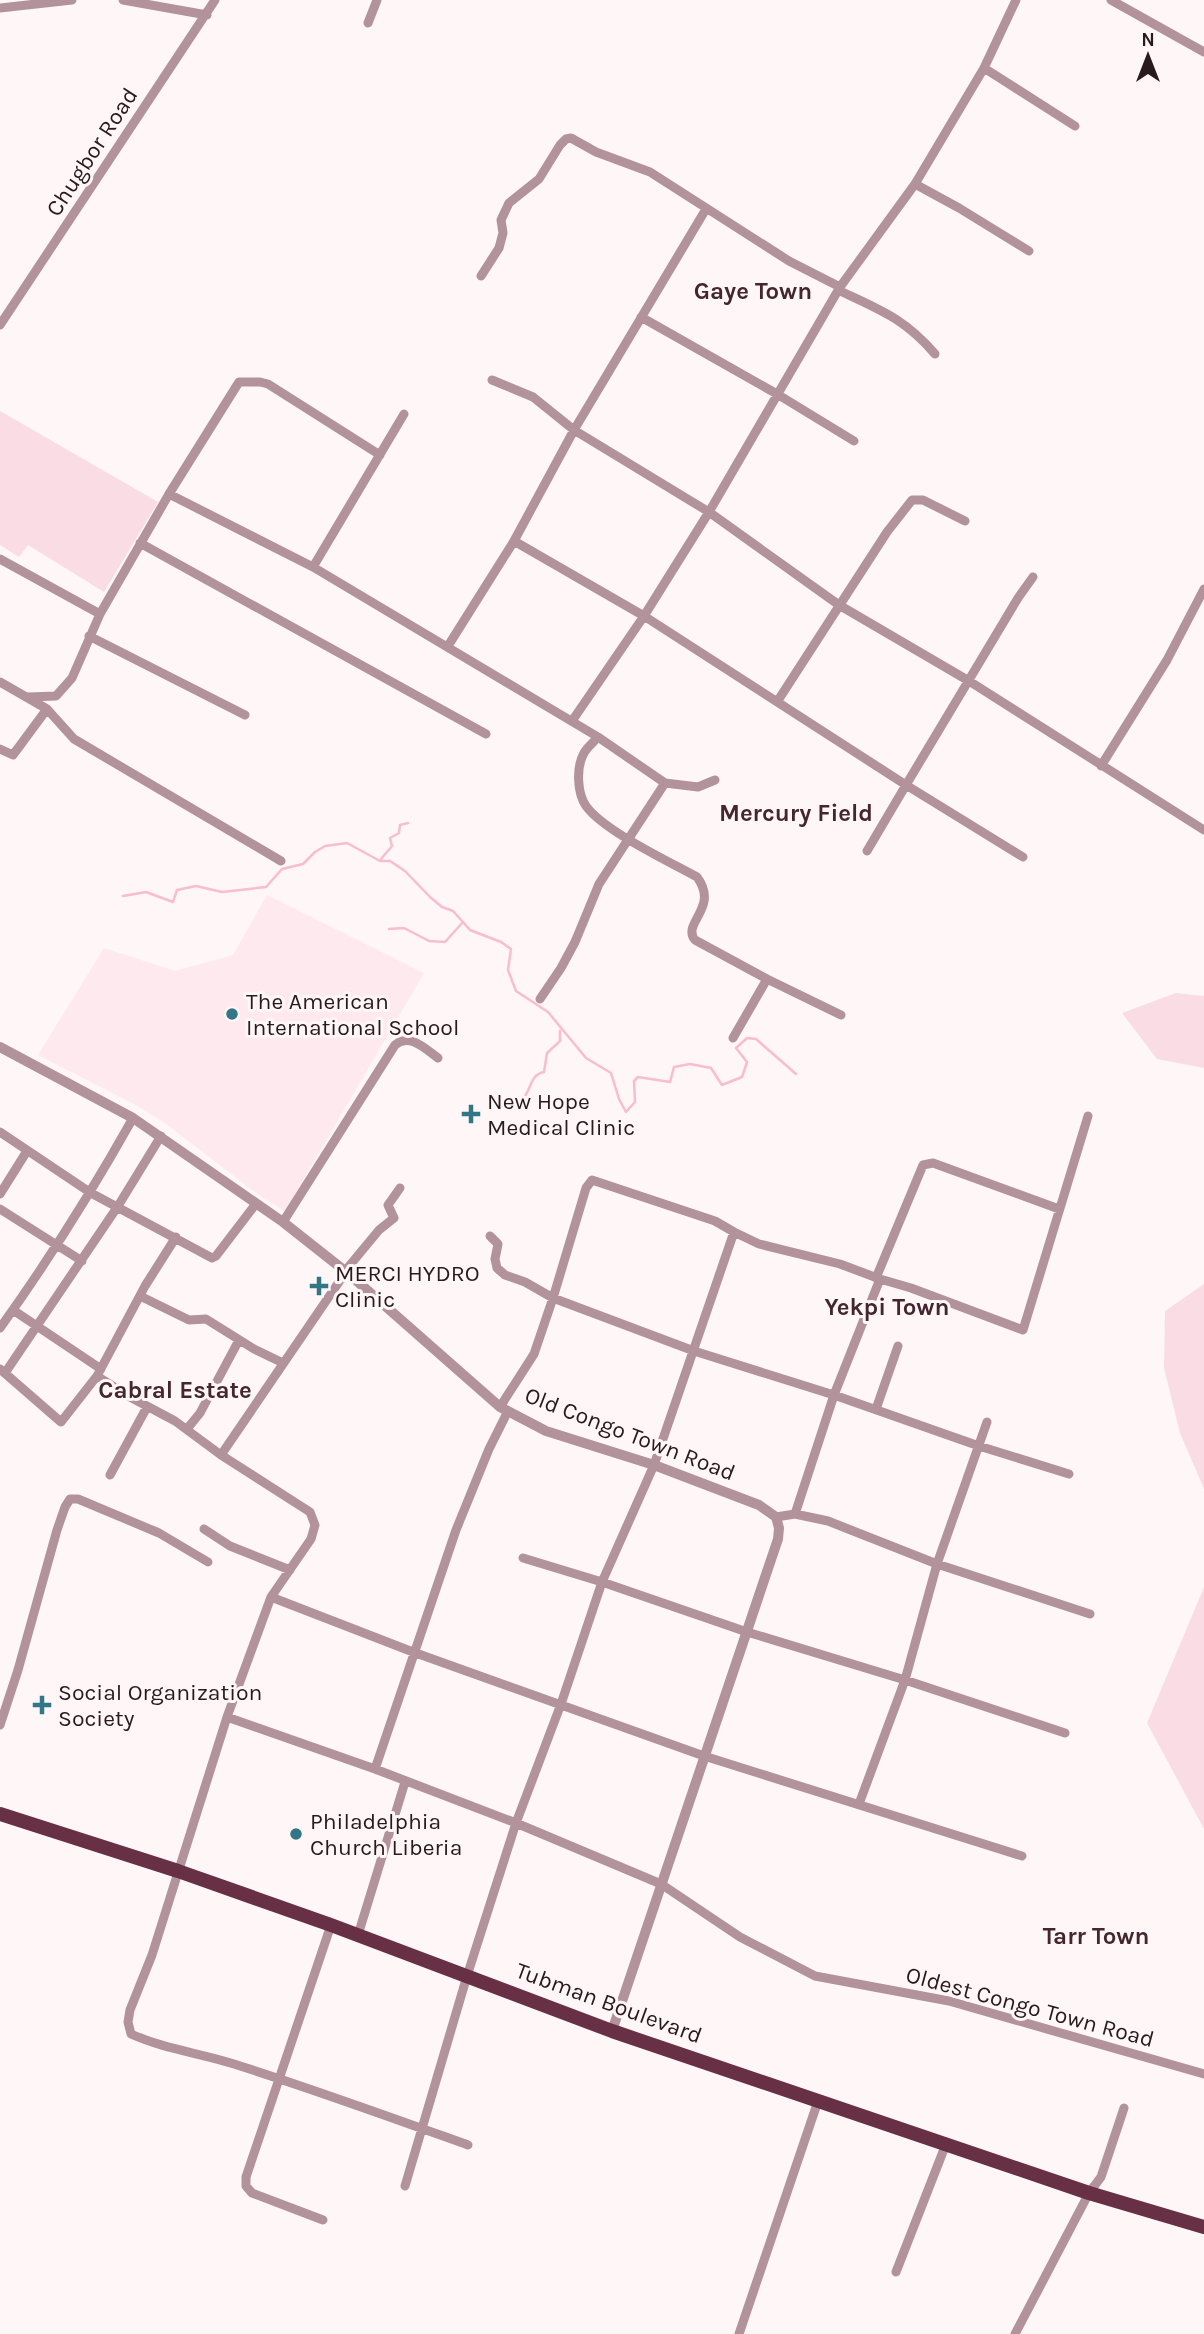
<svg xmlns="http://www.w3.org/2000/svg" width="1204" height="2334" viewBox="0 0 1204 2334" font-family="Karla,sans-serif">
	<rect width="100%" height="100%" fill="#fff6f8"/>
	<path fill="#fde9ee" d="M267,895l157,78 -139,238 -22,-13 -101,-77 -28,-17 -96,-49 66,-107 71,23 58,-16z"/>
	<path fill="#fadce4" d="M0,411l158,91 -54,90 -76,-47 -9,12 -19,-12z
		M1176,993l28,3v72l-47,-9 -35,-46z
		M1204,1284v205l-24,-56 -16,-65 1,-57z
		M1204,1587v242l-57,-106z"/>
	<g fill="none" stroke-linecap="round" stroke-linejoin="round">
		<path stroke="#f8bdce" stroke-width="2.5" d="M381,859l11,-13 -2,-8 9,-5 1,-8 8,-2
			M123,896l23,-4 27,10 4,-12 19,-4 26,6 44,-5 16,-18 21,-5 12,-12 10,-6 22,-3 33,18h10l15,10 25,26 12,10 11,4 17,19 31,12 10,7 -3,21 8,21 32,21 38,46 25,15 8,26 7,13 9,-10 -1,-21 4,-4 32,5 4,-15 16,-3 21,4 11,17 20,-8 5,-15 -11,-14 11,-10 9,1 40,35
			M389,929l15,-1 25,13 16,1 18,-20
			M511,1106c4,-2 8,-3 11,-6 10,-10 7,-25 22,-28l3,-19 13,-12v-10"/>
		<path stroke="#b2939b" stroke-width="9" d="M123,0l84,15
			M1111,0l93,52
			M0,8l72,-8
			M368,23l9,-23
			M984,68l91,58
			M915,184l44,24 70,43
			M481,276l18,-28 4,-15 -2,-13 8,-17 30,-24 21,-34 6,-6 5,-1 25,14 54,20 139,89 51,26
			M838,290c42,20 66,28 97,64
			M641,317l136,77 77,47
			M0,325l215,-325
			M492,380l41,17 41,33 135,82 130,93 130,76 235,149
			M169,494l144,73 285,170c-4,5 -11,10 -14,16 -8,14 -7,40 2,53 18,25 82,55 111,71 23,31 -16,46 -2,63l72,39 74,36
			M514,541l130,75 262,169 -39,66
			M140,543l346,191
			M0,559l100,55
			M313,567l91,-153
			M89,636l156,79
			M448,646l66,-105 60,-111 132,-221
			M0,682l47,27 27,30 207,122
			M28,697l28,-1 16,-18 28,-64 69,-120 70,-112h21l8,2 112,71
			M777,702l110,-170 25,-32h11l42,21
			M572,721l72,-105 65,-104 131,-225 75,-103 69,-116 32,-68
			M598,737l67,46 33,4 17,-7
			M0,749l13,6 34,-46
			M1101,766l66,-106 37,-71
			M1023,857l-117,-72 112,-187 15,-21
			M540,999l21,-31 14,-26 24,-58 66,-101
			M733,1038l34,-59
			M0,1132l91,61 121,65 4,-2 39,-51
			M0,1194l27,-43
			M0,1209l82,52
			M283,1222l112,-177c15,-12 29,3 43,13
			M734,1232l25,12 81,20 40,15 31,9 112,42 65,-214
			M490,1236l8,8 -3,15 2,9 8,7 20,7 28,16 141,53 140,44 145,51 90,28
			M345,1271l34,-41 15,-12 -6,-13 12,-17
			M350,1275l-9,4 -120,176 89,57 5,13 -4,14 -40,58 -44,120 -75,238 -22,55 -2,12 3,12c33,15 69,19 103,30 79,25 156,53 234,81
			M876,1278l47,-113 10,-2 126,46
			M140,1296l49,24 17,-1 48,30 29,14
			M13,1310l88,59
			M0,1328c49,-68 92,-137 133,-210
			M0,1369l61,53 36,-46 48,-90 31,-49
			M5,1373l113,-167 43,-70
			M97,1376l33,21 45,24 46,34
			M876,1409l22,-63
			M187,1429l13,-16 39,-73
			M110,1475l37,-68
			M795,1514l39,-119 46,-116
			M776,1517l19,-3 33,7 109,43 153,50
			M204,1529l26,17 60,24
			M523,1558l79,24 145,50 158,48 160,53
			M271,1597l142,55 291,104 318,100
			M227,1717l148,52 141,54 145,61 79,53 75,39 134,25 255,73
			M0,1725l18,-55 39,-140 8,-23 5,-8h8l81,34 49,29
			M375,1769l81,-239 33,-81 19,-38
			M859,1804l46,-124 32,-116 50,-142
			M358,1935l47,-153
			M405,2186l62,-210 49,-153 45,-119 41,-122 52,-117 80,-233 -19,-11 -123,-41 -6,8 -33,110 -19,56 -34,53
			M323,2220l-71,-27 -6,-7v-9l85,-252
			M896,2272l50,-128
			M739,2334l79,-233
			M1015,2334l74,-141 12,-16 23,-69"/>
		<path stroke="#b2939b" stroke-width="10" d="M0,1047l133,71 150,104 67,53 150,132 46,24 108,34 105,40 17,12 3,11 -1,11 -166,492"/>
		<path stroke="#683044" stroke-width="14" d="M0,1814l178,57 153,54 281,106 477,162 115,34"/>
	</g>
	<g fill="#337786" stroke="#fff6f8" stroke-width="2.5">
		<circle cx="232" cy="1014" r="7"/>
		<path d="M467.5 1103.5h7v7h7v7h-7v7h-7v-7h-7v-7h7z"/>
		<path d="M315.5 1275.5h7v7h7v7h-7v7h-7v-7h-7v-7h7z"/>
		<path d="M38.5 1694.5h7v7h7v7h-7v7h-7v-7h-7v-7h7z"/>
		<circle cx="296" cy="1834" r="7"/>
	</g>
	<g text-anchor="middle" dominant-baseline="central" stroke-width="6" stroke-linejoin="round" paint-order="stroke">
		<g font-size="23" fill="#291a1f" stroke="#fff6f8">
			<text transform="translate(92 152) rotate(-57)">Chugbor Road</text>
			<text transform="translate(630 1434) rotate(21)">Old Congo Town Road</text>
			<text transform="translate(609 2003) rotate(20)">Tubman Boulevard</text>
			<text transform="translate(1030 2007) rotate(15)">Oldest Congo Town Road</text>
		</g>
		<g font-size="23" fill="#291a1f" stroke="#fff6f8" text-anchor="start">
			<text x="246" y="1001">The American<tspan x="246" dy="26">International School</tspan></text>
			<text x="487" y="1101">New Hope<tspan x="487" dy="26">Medical Clinic</tspan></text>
			<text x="335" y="1273">MERCI HYDRO<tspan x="335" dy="26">Clinic</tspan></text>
			<text x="58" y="1692">Social Organization<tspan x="58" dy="26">Society</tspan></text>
			<text x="310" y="1821">Philadelphia<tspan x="310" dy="26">Church Liberia</tspan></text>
		</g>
		<g font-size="24" font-weight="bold" fill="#442630" stroke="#fff6f8">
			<text x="753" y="291">Gaye Town</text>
			<text x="796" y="813">Mercury Field</text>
			<text x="887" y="1307">Yekpi Town</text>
			<text x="175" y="1390">Cabral Estate</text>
			<text x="1096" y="1936">Tarr Town</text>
		</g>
	</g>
	<g transform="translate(1148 56)" stroke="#fff6f8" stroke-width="5" paint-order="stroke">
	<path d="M0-5L12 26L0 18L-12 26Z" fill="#291a1f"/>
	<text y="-10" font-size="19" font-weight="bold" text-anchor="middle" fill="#291a1f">N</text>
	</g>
</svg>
